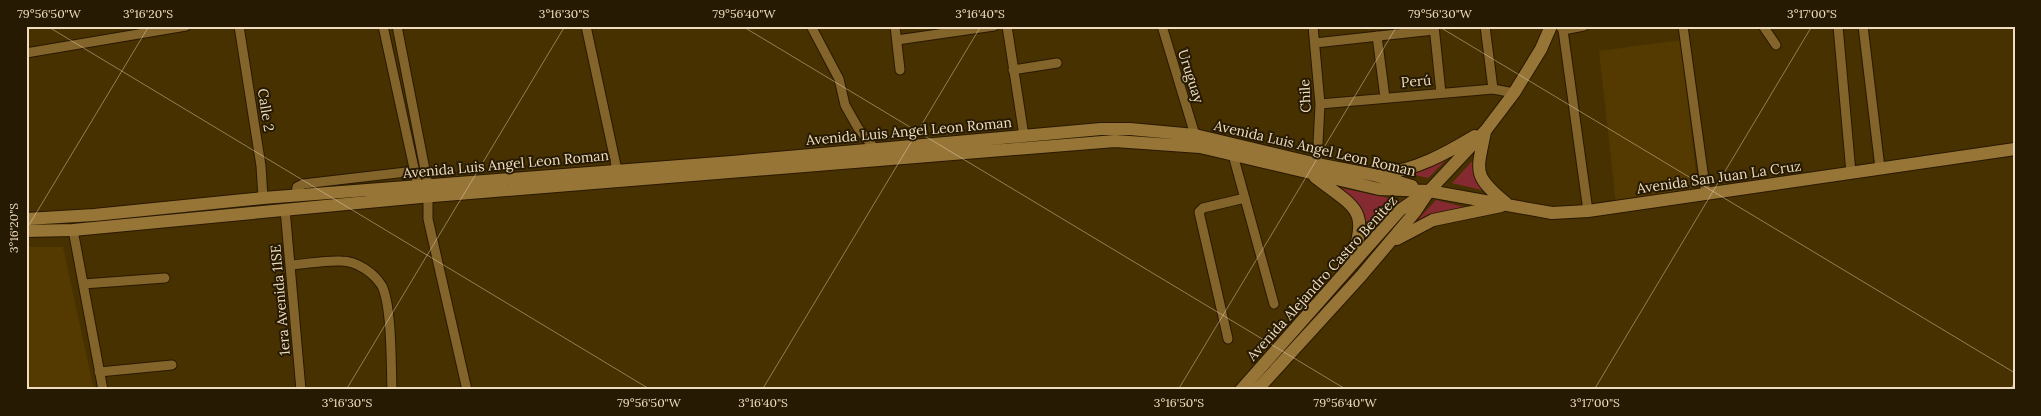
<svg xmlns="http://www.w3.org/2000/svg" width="2041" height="416" viewBox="0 0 2041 416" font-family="Lora,serif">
	<rect width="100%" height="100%" fill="#473100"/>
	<path fill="#543a00" d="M1681,40l17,152 -82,11 -17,-152z
		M26,247h37l31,143h-68z"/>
	<path fill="#862a31" d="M1451,155l-23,23 -18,-4z
		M1478,155l8,36 -34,-8z
		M1336,187l67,14 -43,49 3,-15z
		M1436,200l36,9 -61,18z"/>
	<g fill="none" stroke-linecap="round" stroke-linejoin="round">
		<defs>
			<path id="street" d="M239,26l22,140 2,32
				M383,26l36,165
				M397,26l31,159v34l39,171
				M586,26l31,144
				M811,26l28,53 6,26 13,23 17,21
				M895,26l5,44
				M1007,26l17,110
				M1162,26l33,109
				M1313,26l7,78 -3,60
				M1434,26l7,67
				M1485,26l8,63
				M1560,26l3,4 25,181
				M1683,26l23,168
				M1763,26l13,19
				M1838,26l13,147
				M1863,26l17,142
				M1563,30l21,-4
				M1377,36l8,62
				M897,40l97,-14
				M1315,43l119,-13
				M26,53l160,-27
				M1013,70l44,-7
				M1320,104l173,-15 21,4
				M1233,155l41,149
				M296,196l1,-9 6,-3 112,-13
				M285,209l16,181
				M73,230l30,160
				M291,265c16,-1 34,-5 50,-4 16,0 33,12 41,25 10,21 9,79 10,104
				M83,284l82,-6
				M1228,339l-29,-127 4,-4 42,-10
				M99,372l73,-7"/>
			<path id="secondary" d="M1485,132c-8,40 -13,43 21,71
				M1381,174c35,-4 64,-20 94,-38
				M1315,177c41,32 55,31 36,85
				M26,219l68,-4 169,-17 469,-36 369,-33h29l65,6 122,29 57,11 38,11
				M26,231l47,-1 348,-33 694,-56 85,6 179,42 50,2 123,22 36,-2 427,-62
				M1397,239l36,-19 68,-14
				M1241,390l159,-180 22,-15
				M1257,390l104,-114 54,-64 14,-21 57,-61 28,-37 27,-44 10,-23"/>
		</defs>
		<use href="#street" stroke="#291900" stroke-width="11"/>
		<use href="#secondary" stroke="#291900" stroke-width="14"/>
		<use href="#street" stroke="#83642a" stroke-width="9"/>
		<use href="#secondary" stroke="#977537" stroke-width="12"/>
	</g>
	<path fill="none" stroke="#eeddc0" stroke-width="1" stroke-opacity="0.45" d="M47,26l604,364M742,26l605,364M1438,26l577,347M26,230l123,-204M346,390l219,-364M762,390l219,-364M1178,390l219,-364M1594,390l218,-364M2010,390l5,-8"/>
	<g text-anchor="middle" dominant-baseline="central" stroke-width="4" stroke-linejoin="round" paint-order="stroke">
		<g font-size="14" fill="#eeddc0" stroke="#271a03">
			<text transform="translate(1191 76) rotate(72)">Uruguay</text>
			<text transform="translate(1416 81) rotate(-5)">Perú</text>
			<text transform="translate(1305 96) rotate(-93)">Chile</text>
			<text transform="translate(266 110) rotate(81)">Calle 2</text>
			<text transform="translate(909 131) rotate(-5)">Avenida Luis Angel Leon Roman</text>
			<text transform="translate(1315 148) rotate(13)">Avenida Luis Angel Leon Roman</text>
			<text transform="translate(506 164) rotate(-5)">Avenida Luis Angel Leon Roman</text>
			<text transform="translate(1719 177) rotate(-8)">Avenida San Juan La Cruz</text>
			<text transform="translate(1322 278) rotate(-48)">Avenida Alejandro Castro Benitez</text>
			<text transform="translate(280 300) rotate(-95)">1era Avenida 11SE</text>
		</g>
	</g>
	<rect width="2041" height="416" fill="none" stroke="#271a03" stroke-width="55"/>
	<rect x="28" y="28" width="1986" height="360" fill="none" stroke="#eeddc0" stroke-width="2"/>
	<g font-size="12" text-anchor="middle" fill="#eeddc0">
		<text x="49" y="18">79°56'50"W</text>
		<text x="148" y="18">3°16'20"S</text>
		<text x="564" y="18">3°16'30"S</text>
		<text x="744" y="18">79°56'40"W</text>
		<text x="980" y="18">3°16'40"S</text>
		<text x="1440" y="18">79°56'30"W</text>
		<text x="1812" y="18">3°17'00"S</text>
		<text transform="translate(14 228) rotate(-90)" y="4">3°16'20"S</text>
		<text x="347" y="407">3°16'30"S</text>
		<text x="649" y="407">79°56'50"W</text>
		<text x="763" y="407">3°16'40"S</text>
		<text x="1179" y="407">3°16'50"S</text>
		<text x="1345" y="407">79°56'40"W</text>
		<text x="1595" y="407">3°17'00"S</text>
	</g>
</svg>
